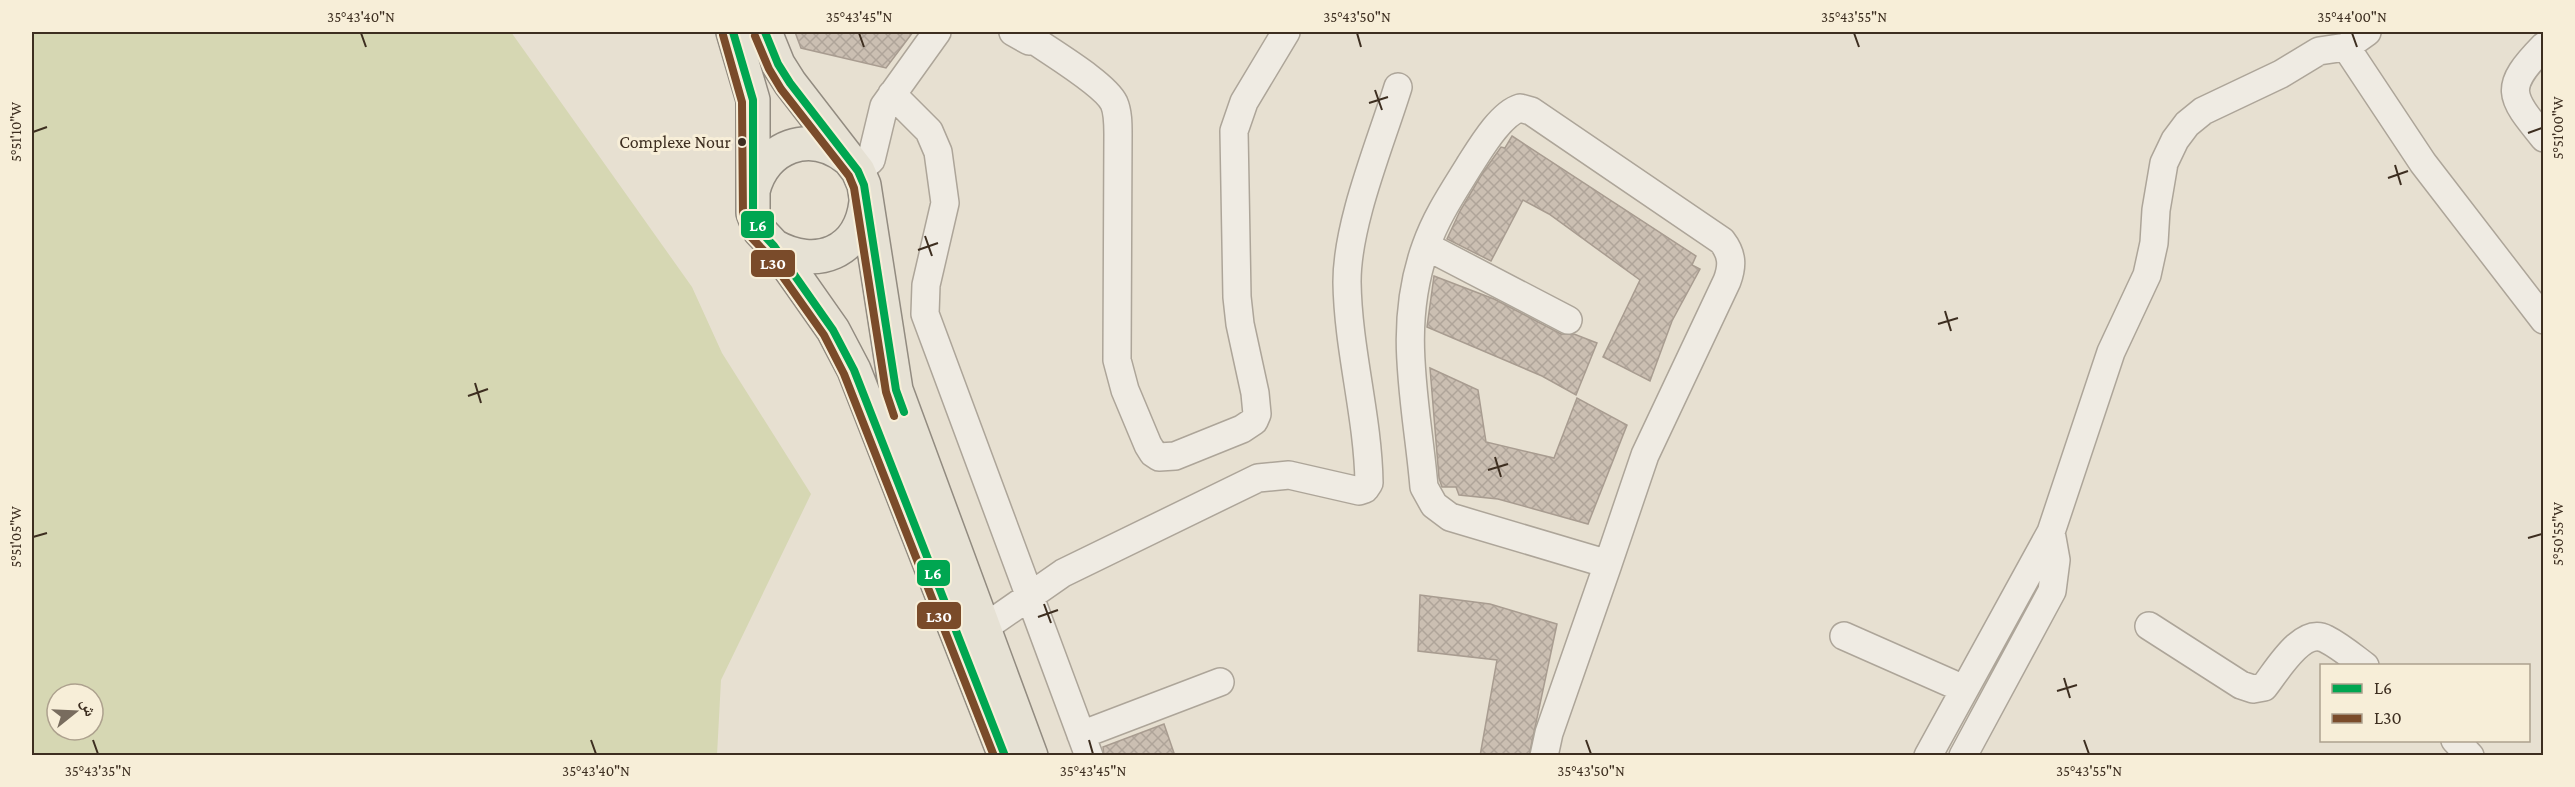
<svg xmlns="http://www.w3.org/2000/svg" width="2575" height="787" viewBox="0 0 2575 787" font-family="'Crimson Pro','Noto Naskh Arabic',serif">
	<defs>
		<pattern id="building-cross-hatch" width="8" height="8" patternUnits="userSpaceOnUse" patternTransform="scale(1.5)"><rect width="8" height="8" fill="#cbbfb2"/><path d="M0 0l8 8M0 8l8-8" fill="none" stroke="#afa499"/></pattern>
	</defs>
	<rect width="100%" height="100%" fill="#e7e0d1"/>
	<path fill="#d6d7b3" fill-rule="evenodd" d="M32,32h479l181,255 30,66 89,141 -90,186 -4,75h-685zM57,694h36v36h-36z"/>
	<path fill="url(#building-cross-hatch)" stroke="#a89c90" stroke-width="1.5" d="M795,32h118l-27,36 -85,-20z
		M1512,136l184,120 -4,9 8,4 -28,52 -22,60 -47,-24 37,-77 -91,-66 -26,-14 -32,61 -44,-22 13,-28 22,-37 19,-27 4,1z
		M1434,276l60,23 67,35h13l23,9 -21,52 -34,-19 -115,-49z
		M1430,368l48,22 8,52 68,16 23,-60 50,27 -39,99 -90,-25 -39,-4 -3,-8h-14l-3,-9z
		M1420,595l70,9 67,20 -28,132h-49l17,-96 -79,-9z
		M1164,724l11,32h-71l-1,-9z"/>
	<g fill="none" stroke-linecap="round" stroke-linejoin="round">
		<defs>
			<path id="minor" d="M1013,32l16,9 5,-1c18,13 71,44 80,63 4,9 4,21 4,31l-1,226 8,30 23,55 5,8 6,4 16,-1 67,-27 12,-8 3,-7 -2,-21 -15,-69 -3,-27 -3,-166 10,-29 42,-70
				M2544,46c-41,42 -35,49 0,92
				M2346,47l77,116 121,157
				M892,94l37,37 9,21 7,51 -19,82 -1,29 164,442
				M1520,108l11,3 191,130c10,13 11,24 5,40l-82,174 -37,109 -158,-47 -16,-12 -10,-18c-7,-83 -28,-159 2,-241 10,-29 27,-54 43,-80 11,-17 31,-52 51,-58z
				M858,171l13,-11 13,-54 53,-74
				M1426,246l142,74
				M2149,626l92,59 12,4 11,-2c13,-16 38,-61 62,-48 14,7 27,18 39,27
				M984,628l79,-55 195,-95 31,-3 70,16 6,-2 4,-6c-1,-67 -21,-133 -22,-201 0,-59 33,-137 51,-195
				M1844,636l120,53
				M1081,735l139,-53
				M2455,740l15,16
				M1544,756l5,-23 59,-169
				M1928,756l123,-224 60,-180 36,-77 7,-32 2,-33 8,-47 11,-23 12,-16 16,-13 78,-37 38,-23 27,-4 21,-15
				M1963,756l89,-165 4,-31 -5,-28"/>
			<path id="major" d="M733,32l20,68v113l7,18 14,15 59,84 21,40 151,386
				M765,32l13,32 12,19 68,88 6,14 32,205 135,366
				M753,191c11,-45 57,-62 94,-33
				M774,246c42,24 86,7 92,-44"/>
		</defs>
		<use href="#minor" stroke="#ada599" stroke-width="30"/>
		<use href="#major" stroke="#928b80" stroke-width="36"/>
		<use href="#minor" stroke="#efebe3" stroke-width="27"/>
		<use href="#major" stroke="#e6e1d4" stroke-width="33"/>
		<defs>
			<path id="bus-1" d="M733,32l20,68v113l7,18 14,15 59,84 21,40 151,386
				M765,32l13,32 12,19 68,88 6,14 32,205 8,22"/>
			<path id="bus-2" d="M723,35l19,67 1,115 8,20 15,16 58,82 20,39 150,382
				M755,36l14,33 12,20 68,87 5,12 32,204 8,24"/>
		</defs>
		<use href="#bus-1" stroke="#f7eed8" stroke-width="12"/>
		<use href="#bus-2" stroke="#f7eed8" stroke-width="12"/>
		<use href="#bus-1" stroke="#00a651" stroke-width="8"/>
		<use href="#bus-2" stroke="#7a4b2a" stroke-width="8"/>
	</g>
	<path fill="none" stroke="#3d2e20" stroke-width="2" d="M361,33l5,14M859,33l5,14M1357,33l4,14M1854,33l5,14M2352,33l5,14M1375,90l7,20M1369,103l19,-6M33,132l14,-5M2528,133l14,-5M2395,165l6,20M2388,178l20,-7M925,236l7,20M918,250l20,-7M1945,311l6,20M1938,324l20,-6M475,383l6,20M468,396l20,-7M1495,457l6,20M1488,470l20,-6M33,537l14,-4M2528,538l14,-4M1044,604l7,19M1038,617l20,-7M2064,678l6,20M2057,691l20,-6M93,740l5,14M591,740l5,14M1089,740l4,14M1586,740l5,14M2084,740l5,14"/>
	<circle fill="#3d2e20" stroke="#f7eed8" stroke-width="2" cx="742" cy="142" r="5"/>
	<g text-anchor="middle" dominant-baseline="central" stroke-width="6" stroke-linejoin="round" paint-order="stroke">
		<g font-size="18" fill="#3d2e20" stroke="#f7eed8" text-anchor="end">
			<text x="731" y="142">Complexe Nour</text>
		</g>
	</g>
	<g stroke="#f7eed8" stroke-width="2">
		<rect x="740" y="210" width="35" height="29" rx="6" fill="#00a651"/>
		<rect x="750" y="249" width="46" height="29" rx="6" fill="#7a4b2a"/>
		<rect x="916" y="559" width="35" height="28" rx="6" fill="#00a651"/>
		<rect x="916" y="601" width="46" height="29" rx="6" fill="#7a4b2a"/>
	</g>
	<g font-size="16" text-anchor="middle" font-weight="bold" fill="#fff">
		<text x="758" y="231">L6</text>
		<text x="773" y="269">L30</text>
		<text x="933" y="579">L6</text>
		<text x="939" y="622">L30</text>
	</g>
	<rect width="2575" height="787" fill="none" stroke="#f7eed8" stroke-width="66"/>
	<rect x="2320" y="664" width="210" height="78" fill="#f7eed8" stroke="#ada18e" stroke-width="1.5"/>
	<rect x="2332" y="684" width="30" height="9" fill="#00a651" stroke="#ada18e" stroke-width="1.5"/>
	<text x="2374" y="694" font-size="18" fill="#3d2e20">L6</text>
	<rect x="2332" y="714" width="30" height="9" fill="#7a4b2a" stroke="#ada18e" stroke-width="1.5"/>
	<text x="2374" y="724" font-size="18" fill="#3d2e20">L30</text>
	<g transform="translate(75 712) rotate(72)"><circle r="28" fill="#f7eed8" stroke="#ada18e" stroke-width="1.5"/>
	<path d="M0-4.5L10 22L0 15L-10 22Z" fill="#786c5e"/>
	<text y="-9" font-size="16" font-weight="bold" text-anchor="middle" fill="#3d2e20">ش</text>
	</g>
	<rect x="33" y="33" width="2509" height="721" fill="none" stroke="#3d2e20" stroke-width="2"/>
	<g font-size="15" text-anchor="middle" fill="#3d2e20">
		<text x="361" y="22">35°43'40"N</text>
		<text x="859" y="22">35°43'45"N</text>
		<text x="1357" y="22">35°43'50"N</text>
		<text x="1854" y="22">35°43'55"N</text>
		<text x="2352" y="22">35°44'00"N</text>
		<text transform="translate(2558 128) rotate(-90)" y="5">5°51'00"W</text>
		<text transform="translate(16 132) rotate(-90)" y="5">5°51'10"W</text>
		<text transform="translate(2558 534) rotate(-90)" y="5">5°50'55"W</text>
		<text transform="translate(16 537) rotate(-90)" y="5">5°51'05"W</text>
		<text x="98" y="776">35°43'35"N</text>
		<text x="596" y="776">35°43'40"N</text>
		<text x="1093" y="776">35°43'45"N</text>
		<text x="1591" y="776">35°43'50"N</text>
		<text x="2089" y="776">35°43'55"N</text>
	</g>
</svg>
